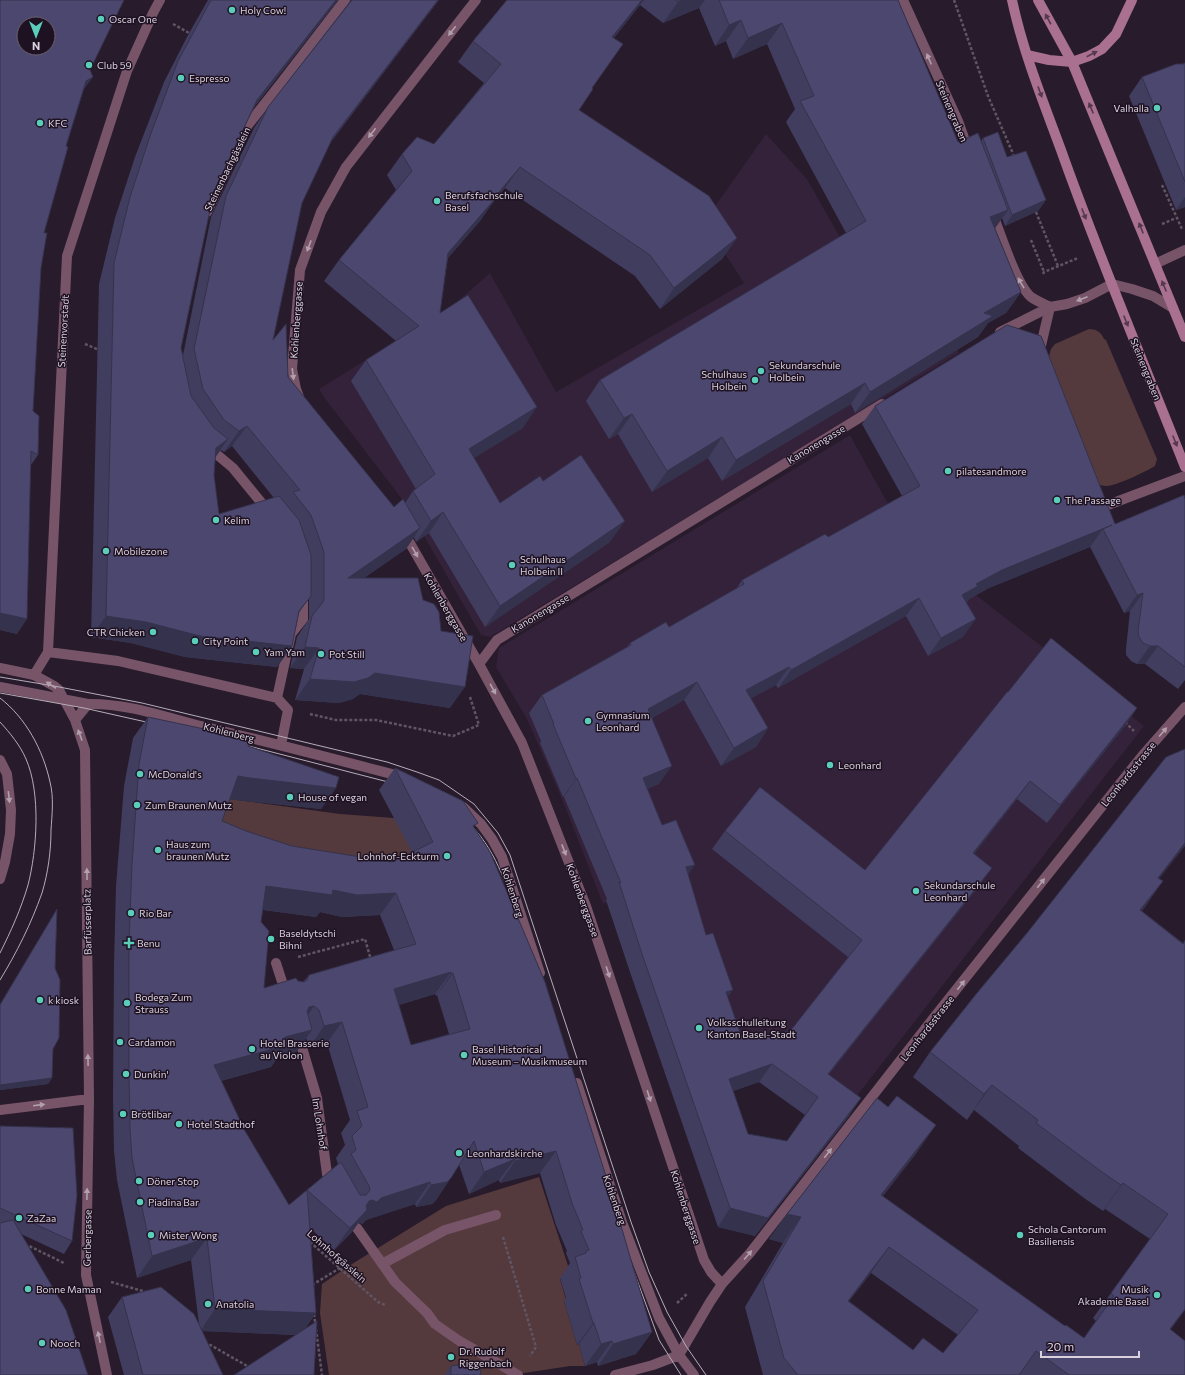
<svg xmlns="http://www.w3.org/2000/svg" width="1185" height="1375" viewBox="0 0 1185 1375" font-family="Commissioner,sans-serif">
	<rect width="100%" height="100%" fill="#281b2c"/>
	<path fill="#332239" d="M766,134l41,45 38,67 46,-19 68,126 -469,284 -9,-2 -76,-132 -82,-107 -4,-7 132,-82 39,-34 66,119 188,-109 -40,-61z
		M850,435l43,78 83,82 168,131 -298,384 -117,-85 -121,-123 -5,2 -39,-100 -37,-85 -31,-52 3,-19z"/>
	<path fill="#553a3d" d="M1089,329c7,0 12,3 15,10l2,1 51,119 -2,7c-8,5 -39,20 -48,20 -5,0 -7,-1 -12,-4l-47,-122 3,-11 4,-5z
		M223,798l117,16 107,8 -29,42 -41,20 -171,-41z
		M539,1177l32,98 -11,4 6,21 -2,1 13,44 2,-1 6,22h-15l-59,9h-182l-9,-62 2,-29 30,-20 94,-58z"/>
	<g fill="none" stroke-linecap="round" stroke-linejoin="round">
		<path stroke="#605564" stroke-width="2.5" stroke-dasharray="3 2" stroke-linecap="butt" d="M954,0l34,96 26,60
			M173,24l18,10
			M1162,185l20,44
			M1036,212l22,54
			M1162,224l14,-6
			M1031,240l13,32
			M1043,274l1,-2 34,-14
			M85,344l14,6
			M310,714l26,6h40l77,16 26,-11 -9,-28
			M1125,722l9,9
			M298,957l67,-18 6,21
			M503,1237l33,110 -6,9
			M310,1242l68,60 7,3
			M25,1244l39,19
			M111,1282l35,10
			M312,1285l28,-17
			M677,1303l11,-10
			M314,1314l8,61
			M205,1342l44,25"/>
		<path stroke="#775468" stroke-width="10" d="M1039,354l11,-47
			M1098,504l2,4 85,-32
			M276,963l10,31
			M298,1034l19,64 10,76 6,11"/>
		<path stroke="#775468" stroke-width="10" d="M903,0l55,121 11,31
			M207,212l41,-87 33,-42 64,-83
			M992,212c8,20 24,72 39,85 6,4 13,7 19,10
			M1155,264l30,-14
			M1000,332l50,-25 17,-3 18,-6 27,-14 20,5 21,7 20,12
			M299,397l-3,-8 -4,-20 8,-99 21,-58 25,-45 130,-167
			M208,447l25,21 36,44
			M403,531l76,133 43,79 64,163 118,354 7,12 11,12
			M48,652l70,9 159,37
			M479,664l18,-24 385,-236
			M0,668l34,7 20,11 5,4 16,30 10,30 4,349 -3,176 21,100
			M34,675l14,-23 19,-396 60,-185 26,-58 7,-13
			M0,687l88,17c36,-1 74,12 109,21 69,16 137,34 206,52
			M75,720l13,-16
			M281,745l7,-35 -11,-12 14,-64 12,-15v-24
			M0,760l7,14 4,36 -1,24 -5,28 -5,17
			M463,807l18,17 11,15 10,18 38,116
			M577,1083l45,139 37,96 20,37 15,20
			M0,1110l89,-11
			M357,1228l38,54 32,31 8,11 23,16 60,35
			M382,1264l63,-34 51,-15
			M679,1355l31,-53 12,-18 28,-31 178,-228 214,-269 43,-49
			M615,1375l38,-10 26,-10"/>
		<path stroke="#a97090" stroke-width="10" d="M1012,0c11,52 31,101 49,150 38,107 82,211 124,317
			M1038,0l34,62 113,275
			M1027,55l22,5 23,2 17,-6 13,-7 14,-15 16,-34"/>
		<path stroke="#b6adb9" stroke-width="1" d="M0,677l54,9 88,17 245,59 30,10 22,8 35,24 24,29 12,22 121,367 18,50 18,40 19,34 20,29
			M0,693l84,15 71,16
			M0,698c26,20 43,52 50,84 4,15 2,33 1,48 0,21 -3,43 -9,63 -11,31 -25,59 -42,87
			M0,722c10,11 20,23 26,37 15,34 11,91 2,126 -7,24 -17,46 -28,68
			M237,743l159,41
			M467,821c28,27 39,62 51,98
			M633,1269l26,71 22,35"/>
	</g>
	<path fill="#413d5f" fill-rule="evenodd" d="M0,0l90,70 -24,76 -22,87 -3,35 -8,143 5,44 -7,10 -14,169 -17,-4z
		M208,0h130l-83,106 -41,85 -33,157 2,7 28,-138 43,-89 14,-21 83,-107h88l-108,142 -29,61 -29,137 15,37 106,130 11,-4 8,-12 3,-2 -65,-108 15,-21 30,-19 -72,-60 15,-21 57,-70 -9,-15 15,-21 32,-10 50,-61 -26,-21 15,-21 34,-41h391l60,142 23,-1 2,-3 24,19 39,43 -8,11 -33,15 -3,-8 -7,10 26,64 -15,21 -18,10 -10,14 -123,76 -4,-9 -129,77 -14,-23 -56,34 -34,-58 -9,5 -23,-38 14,-21 246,-147 -60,-111 9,-13 -28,-65 -34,15 -7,-18 -11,5 -16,-38 -36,15 -23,-18 -26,33 -22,50 -13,22 158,128 -15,21 -62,50 -25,-33 -130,-88 -14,17 -11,16 -32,37 -8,55 83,115 -49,30 26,45 43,-22 67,61 -125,85 -56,-94 -13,9 -2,-5 -8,12 -42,29 59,22 27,108 -90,-14 -7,5 -14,4 -44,-3 9,-31 -14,-1 7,-31 12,-18v-21l-10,15 -7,33 -15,21 -92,-10 -54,-14 -40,-6 8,-353 16,-66 20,-61 29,-75 24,-47zM232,446l42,52 -55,16 -5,-39 1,-17 6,-8 3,2z
		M1185,63v144l-9,3 -47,-114 13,-19z
		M875,406l240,118 70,-25v181l-7,9 -33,-25h-8l-6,-3 -5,-6v-6l4,-38 -6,2 -34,-66 -101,41 -20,11 -2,3 -4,35 -35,19 -22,-40 -128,72 -2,-3 -25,13 17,30 -12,19 -35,19 -37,-66 -32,18 7,66 -12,5 15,36 26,49 18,61 35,100h34l16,-5 57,-73 -136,-108 13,-18 140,39 143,-178 129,16 -12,18 -78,97 -30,-24 -43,55 5,32 -150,188 20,42 -94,120 -37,-9 -88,-255 -24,-72 1,-1 -43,-102h-1l-23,-54 1,-2 -12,-28 13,-18 85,-48 3,-4 39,-16 67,-38 6,-9 86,-43 74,-41 -40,-72zM759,1082l46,33 -18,26 -39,-7 -15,-43z
		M148,717l100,29 88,42 -15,21 -91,-10 -8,22 24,10 46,15 100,16 20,-10 -33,-62 16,-22 79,60 178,504 -16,22 -38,12 -1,-4 -12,4 -6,-22 -2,1 -13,-44 2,-3 -6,-20 10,-15 -4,-10 1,-2 -11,-26 -16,-52 -40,10 -1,-3 -30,14 -10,-29 -23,35 -4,4 -16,3 -1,-3 -49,16 -4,4 -3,-2 -7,10 -18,18 -24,-22 6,85 -10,14 -11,8 -93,-4 21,44h-99l-16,-58 14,-20 77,27 -8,-64 -54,18 -20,-98 -3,-29 -1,-54 1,-133 2,-78 8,-100 9,-48zM263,910l53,7 4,-5 22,5 38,-2 14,35 -85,25 -6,7 -5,-1 -34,7 -3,-66zM435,994l1,2 1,-1 12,39 -38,11 -12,-40zM306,1038l3,10 18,-5 23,77 -9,13 4,12 -9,13 2,6 -49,41 -44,-74 -24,-50 50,-14 7,-10 18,-5z
		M1159,879l4,2 -21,30 41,32 2,-3v370l-15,20 15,45h-422l-18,-68 38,-64 -14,-4 18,-25 131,-63 -35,45 182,130 19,12 12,-17 -3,-3 57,-79 -45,-30 -2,2 -19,-13 -66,-50 1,-2 -45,-36 -7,10 -54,-43 17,-25zM871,1273l87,62 -15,18 -30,-3 -64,-49z
		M57,909l-5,169 -4,6 -48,6v-86z
		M0,1126l72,115 -8,13 -43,-20 -21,141z
		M451,1366l30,9h-36z"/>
	<path fill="#35324d" d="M336,0h2l-95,121 14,-21z
		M438,0h1l-121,158 15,-21z
		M642,0h2l-46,58 14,-21z
		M683,0h22l-6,8 -36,15 15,-21z
		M741,20l-15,21 -11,5 14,-21z
		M782,23l-15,21 -34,15 15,-21z
		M93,77l-11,15 4,-11z
		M520,167l-15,21 -14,17 -11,16 -46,53 14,-21z
		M1185,197v10l-9,3z
		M1046,200l-8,11 -33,15 7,-11z
		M1008,210l-15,21 -3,-14z
		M737,238l-15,21 -62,50 14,-21z
		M1021,292l-15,21 -18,10 -10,14 -123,76 15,-21 114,-79z
		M865,383l-14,21 -129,77 14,-21z
		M537,407l-14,21 -69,42 15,-21z
		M632,414l-14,20 -9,5 15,-21z
		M247,426l-15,20 -8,6 15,-21z
		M722,437l-14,21 -56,34 15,-21z
		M228,439l-15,21 3,-12z
		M443,512l-14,21 -13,9 15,-21z
		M625,521l-15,21 -125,85 15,-21z
		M420,528l-14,21 -73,50 15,-21z
		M1103,529l-13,18 -101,41 -20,11 -4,6 -3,-10 14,-11 26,-14z
		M1143,593l-13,18 -6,2 13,-18z
		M919,598l-13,18 -128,72 13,-18z
		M0,613l27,6 -10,15 -17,-4z
		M106,616l40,6 146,24 -15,21 -92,-10 -54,-14 -40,-6z
		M976,619l-13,18 -35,19 13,-18z
		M1150,646h8l-13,18h-8z
		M305,647l14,1 -15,21 -14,-1z
		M789,667l-13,18 -42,23 12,-18z
		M375,673l90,14 -15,21 -90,-14 -7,5 -14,4 -44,-3 15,-21z
		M697,682l-13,18 -49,27 13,-18z
		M1137,708l-12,18 -78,97 13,-18z
		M768,728l-12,19 -35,19 13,-18z
		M672,766l-13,18 -29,12 13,-18z
		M238,776l98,12 -15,21 -86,-9 -12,-2z
		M577,778l-13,19h-1l13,-18z
		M1030,781l-13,18 -56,72 12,-18z
		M1185,843v3l-45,57 18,-25z
		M695,865l-13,18 4,-16z
		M992,868l-13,18 -164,206 13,-18z
		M1163,881l-18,26 -23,28 18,-25z
		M266,886l67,4 63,3 -16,22 -38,2 -22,-5 -4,5 -66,-9z
		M451,972l-16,22 -56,17 15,-22z
		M453,973l-16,22 -1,1 15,-22z
		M733,990l-13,18 6,-16z
		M314,1006l-15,22 10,-21z
		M342,1022l-15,21 -18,5 15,-22z
		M312,1030l-16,22 -18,5 -7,10 -73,20 16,-22 71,-28z
		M772,1064l-13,18 -43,15 13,-18z
		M52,1078l-4,6 -48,6v-5z
		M992,1085l-18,25 -7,10 17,-26z
		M861,1098l-12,18 -94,120 -37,-9 12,-19z
		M936,1125l-18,26 -55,70 18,-26z
		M556,1151l-16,22 -40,10 15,-22z
		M515,1159l-16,21 -30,14 15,-22z
		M451,1178l-15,22 -4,4 -16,3 15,-22z
		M430,1182l-15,22 -49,16 -4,4 -3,-2 -7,10 -18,18 35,-49z
		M1123,1183l-18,26 -2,2 18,-26z
		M787,1214l14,3 -18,26 -14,-4z
		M207,1238l-16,22 -54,18 15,-22z
		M889,1247l-18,26 -41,53 18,-25z
		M215,1309l101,4 -15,22 -101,-4z
		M1185,1309v1l-33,45 18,-26z
		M593,1323h1l-15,21 -2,1z
		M652,1332l-16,22 -38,12 15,-22z
		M612,1341l-15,21 -12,4 16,-22z"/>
	<path fill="#4c476e" stroke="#35324d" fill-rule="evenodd" d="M0,0h124l-34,70 3,7 -7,4 -20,65 2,1 -24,86h3l-6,35 -8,143 6,5 -1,39 -7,-4 -4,168 -27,-6zM24,24h24v24h-24z
		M211,0h125l-79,100 -43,91 -33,157 10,48 23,32 14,11 -12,9 -2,27 5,39 60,-18 20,24 12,35v41l-12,15 -7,35 -92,-10 -54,-14 -40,-6 8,-353 16,-66 20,-61 28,-75z
		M352,0h86l-105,137 -31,66 -29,137 13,-16 2,53 106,130 9,-8 17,29 -72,50h70l5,22 11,4 5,8 2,19 32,5 -8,51 -90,-14 -7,5 -14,4 -44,-3 9,-31 -14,-1 7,-31 11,-14 1,-3v-47l-13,-37 -18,-23 7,-2 -53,-64 -8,5 -15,-11 -21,-31 -9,-40 32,-153 42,-89z
		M507,0h135l-30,37 11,7 -31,44 1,1 -14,21 130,86 28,42 -63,50 -24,-33 -130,-88 -25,30 -1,3 -46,53 -8,60 28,-18 69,112 -68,42 31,54 40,-27 3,5 38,-26 44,66 -125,85 -57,-94 -12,9 -18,-30 22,-17 -69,-114 53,-34 -80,-66 73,-89 -10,-17 15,-17 17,7 67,-80 -28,-23z
		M675,0h8l-5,2z
		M719,0h179l60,142 20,-9 30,77 -18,7 31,75 -37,21 9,3 -123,76 -5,-9 -129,77 -14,-23 -55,34 -35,-57 -8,4 -24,-38 266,-159 -66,-120 14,-5 -32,-73 -34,15 -7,-18 -12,5z
		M1185,63v119l-43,-105 34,-13h7z
		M998,132l9,25 19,-6 20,49 -34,15 -29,-77z
		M1007,325l34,11 74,188 69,-29 1,4v168l-27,-21h-8l-7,-3 -4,-6 -1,-6 5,-38 -6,2 -34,-66 9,-4 -110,45 -26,14 2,2 -16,9 14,24 -35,19 -22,-40 -128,72 -2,-3 -43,23 22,38 -34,20 -37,-66 -49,27 24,57 -29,12 19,47 14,-5 19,45 -9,2 20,68 7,-2 20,57 -7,2 15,43h34l16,-5 71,-90 -137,-109 35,-44 105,83 142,-178h1l43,-54 86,70 -77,97 -30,-24 -57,72 19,15 -164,206 33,24 -93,120 -38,-10 -88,-254 -23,-72 2,1 -44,-105 -1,1 -23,-55h1l-12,-29 89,-50 -1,-2 36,-21 3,5 75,-43 -2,-4 83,-46 3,3 92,-51 -45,-80zM772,1064l46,33 -31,44 -39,-7 -19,-55z
		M148,717l103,22 -3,7 91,31 -3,11 -86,-10 -12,-2 -16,45 24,10 46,15 100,16 41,-20 -38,-74 68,33 15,22 -5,3 17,26 55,130 70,223 37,127 -39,12 -1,-3 -11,3 -7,-21h-1l-14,-44 2,-1 -6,-21 11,-4v-2l3,-1 -8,-19 2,-1 -11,-27 -16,-52 -41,10v-2l-31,13 -10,-31 -23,37 -4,4 -16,3 -1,-3 -49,16 -4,4 -5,-2 -3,1 -3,5 1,4 -17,18 -43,-38 34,-28 19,33h6l4,-5 -1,-4 -18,-32 5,-4 -4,-14 10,-10 -5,-15 11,-4 -26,-85 -18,4 -5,-16 -5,-4 -5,1 -2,4 5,19 -27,7 2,8 -73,20 31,66 44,74 18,-15 9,123 -101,-4 -8,-71 -55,18 -20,-98 -2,-29 -1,-54v-133l3,-78 7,-100zM266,886l66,9 1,-5 24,5 39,-2 20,51 -107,31 -2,5 -3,2 -6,-1 -2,-3 -32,10 5,-57 -8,-9zM451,972v2l2,-1 17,56 -59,16 -17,-56z
		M1185,749v94l-27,35 5,3 -23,29 43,34 2,-3v368l-15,20 15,12v34h-116l-33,-24 -17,24h-221l-14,-17 -21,-77 38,-64 -14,-3 90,-116 11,9 9,-11 39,29 -55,70 184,131 1,-1 18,13 30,-42 -3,-3 57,-79 -45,-31 -2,2 -19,-13 -66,-49 2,-3 -46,-35 -8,9 -54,-42 47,-59 50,-60 139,-176zM889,1247l89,63 -35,43 -20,-15 -10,12 -65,-49z
		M57,909l-2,59 5,12 -1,58 -6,11 -1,29 -52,7v-80z
		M0,1126l73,2 4,67 -5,46 -72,-33z
		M13,1220l53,90 22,65h-88v-152z
		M161,1287l33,27 29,61h-80l-21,-78z
		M317,1321l-3,54h-80z
		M479,1362l2,13h-30v-9z"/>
	<defs><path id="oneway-solid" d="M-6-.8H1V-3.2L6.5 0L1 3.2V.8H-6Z"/></defs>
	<g fill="#56384e">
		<use href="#oneway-solid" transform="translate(1048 19) rotate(-119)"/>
		<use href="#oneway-solid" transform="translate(1092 54) rotate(-27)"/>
		<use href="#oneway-solid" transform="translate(1040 92) rotate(70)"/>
		<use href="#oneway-solid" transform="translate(1091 108) rotate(-113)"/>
		<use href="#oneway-solid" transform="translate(1084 214) rotate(69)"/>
		<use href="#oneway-solid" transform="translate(1141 228) rotate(-112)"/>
		<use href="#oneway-solid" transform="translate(1164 286) rotate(-113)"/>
		<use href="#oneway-solid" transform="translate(1126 321) rotate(68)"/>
		<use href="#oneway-solid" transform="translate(1175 441) rotate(68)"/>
	</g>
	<g fill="#b2a0ae">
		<use href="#oneway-solid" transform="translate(452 31) rotate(128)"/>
		<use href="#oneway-solid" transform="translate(929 59) rotate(-114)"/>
		<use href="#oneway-solid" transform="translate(372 133) rotate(128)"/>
		<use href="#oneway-solid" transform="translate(309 246) rotate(110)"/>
		<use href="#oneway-solid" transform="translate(1021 283) rotate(-120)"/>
		<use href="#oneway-solid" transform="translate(1082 299) rotate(159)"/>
		<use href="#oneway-solid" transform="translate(293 374) rotate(82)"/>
		<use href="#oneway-solid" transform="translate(415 552) rotate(60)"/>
		<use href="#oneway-solid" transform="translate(51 685) rotate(-147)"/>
		<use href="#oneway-solid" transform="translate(493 689) rotate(61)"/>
		<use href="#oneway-solid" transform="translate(1163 732) rotate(-49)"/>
		<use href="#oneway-solid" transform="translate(80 735) rotate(-110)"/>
		<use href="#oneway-solid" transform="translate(9 797) rotate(83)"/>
		<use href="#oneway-solid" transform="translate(564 850) rotate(69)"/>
		<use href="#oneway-solid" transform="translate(87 874) rotate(-91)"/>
		<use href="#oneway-solid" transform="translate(1041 883) rotate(-52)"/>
		<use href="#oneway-solid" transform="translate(608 972) rotate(72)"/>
		<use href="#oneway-solid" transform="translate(961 985) rotate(-52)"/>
		<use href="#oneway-solid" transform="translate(88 1060) rotate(-91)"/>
		<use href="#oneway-solid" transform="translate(649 1096) rotate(72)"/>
		<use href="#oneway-solid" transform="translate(39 1105) rotate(-7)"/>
		<use href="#oneway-solid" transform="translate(828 1153) rotate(-52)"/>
		<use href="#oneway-solid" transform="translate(87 1194) rotate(-89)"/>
		<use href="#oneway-solid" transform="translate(748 1255) rotate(-49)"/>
		<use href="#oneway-solid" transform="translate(99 1337) rotate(-102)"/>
	</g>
	<g fill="#5bcebb" stroke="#1e1222" stroke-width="1.5">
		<circle cx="232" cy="10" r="4"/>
		<circle cx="101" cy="19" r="4"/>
		<circle cx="89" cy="65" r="4"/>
		<circle cx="181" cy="78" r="4"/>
		<circle cx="1157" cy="108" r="4"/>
		<circle cx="40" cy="123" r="4"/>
		<circle cx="437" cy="201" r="4"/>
		<circle cx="761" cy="371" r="4"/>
		<circle cx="755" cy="380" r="4"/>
		<circle cx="948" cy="471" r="4"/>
		<circle cx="1057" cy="500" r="4"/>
		<circle cx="216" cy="520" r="4"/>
		<circle cx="106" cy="551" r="4"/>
		<circle cx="512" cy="565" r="4"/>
		<circle cx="153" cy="632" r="4"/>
		<circle cx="195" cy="641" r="4"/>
		<circle cx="256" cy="652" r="4"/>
		<circle cx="321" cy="654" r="4"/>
		<circle cx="588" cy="721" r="4"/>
		<circle cx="830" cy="765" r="4"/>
		<circle cx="140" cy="774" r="4"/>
		<circle cx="290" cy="797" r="4"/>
		<circle cx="137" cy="805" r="4"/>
		<circle cx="158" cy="850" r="4"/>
		<circle cx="447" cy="856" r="4"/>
		<circle cx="916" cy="891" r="4"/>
		<circle cx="131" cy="913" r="4"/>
		<circle cx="271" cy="939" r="4"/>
		<path d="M127 937h4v4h4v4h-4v4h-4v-4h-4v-4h4z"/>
		<circle cx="40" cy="1000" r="4"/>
		<circle cx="127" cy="1003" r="4"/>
		<circle cx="699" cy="1028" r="4"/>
		<circle cx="120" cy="1042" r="4"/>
		<circle cx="252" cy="1049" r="4"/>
		<circle cx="464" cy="1055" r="4"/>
		<circle cx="126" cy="1074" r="4"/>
		<circle cx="123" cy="1114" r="4"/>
		<circle cx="179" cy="1124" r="4"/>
		<circle cx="459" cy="1153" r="4"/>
		<circle cx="139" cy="1181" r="4"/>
		<circle cx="140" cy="1202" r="4"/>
		<circle cx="19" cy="1218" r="4"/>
		<circle cx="151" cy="1235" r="4"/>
		<circle cx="1020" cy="1235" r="4"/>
		<circle cx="28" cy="1289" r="4"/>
		<circle cx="1157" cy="1295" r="4"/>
		<circle cx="208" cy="1304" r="4"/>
		<circle cx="42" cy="1343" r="4"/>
		<circle cx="451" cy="1357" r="4"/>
	</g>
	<g text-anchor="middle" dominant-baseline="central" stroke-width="3" stroke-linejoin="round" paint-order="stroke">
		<g font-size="10" fill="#dad2dd" stroke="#1e1222" text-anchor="start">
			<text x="240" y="10">Holy Cow!</text>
			<text x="109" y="19">Oscar One</text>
			<text x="97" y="65">Club 59</text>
			<text x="189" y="78">Espresso</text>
			<text x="1149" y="108" text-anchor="end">Valhalla</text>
			<text x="48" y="123">KFC</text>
			<text x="445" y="195">Berufsfachschule<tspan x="445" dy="12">Basel</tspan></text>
			<text x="769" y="365">Sekundarschule<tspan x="769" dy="12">Holbein</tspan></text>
			<text x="747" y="374" text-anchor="end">Schulhaus<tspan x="747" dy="12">Holbein</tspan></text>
			<text x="956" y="471">pilatesandmore</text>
			<text x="1065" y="500">The Passage</text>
			<text x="224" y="520">Kelim</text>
			<text x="114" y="551">Mobilezone</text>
			<text x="520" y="559">Schulhaus<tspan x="520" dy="12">Holbein II</tspan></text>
			<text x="145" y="632" text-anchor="end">CTR Chicken</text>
			<text x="203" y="641">City Point</text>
			<text x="264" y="652">Yam Yam</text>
			<text x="329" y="654">Pot Still</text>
			<text x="596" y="715">Gymnasium<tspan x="596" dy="12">Leonhard</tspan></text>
			<text x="838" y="765">Leonhard</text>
			<text x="148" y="774">McDonald's</text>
			<text x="298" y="797">House of vegan</text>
			<text x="145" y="805">Zum Braunen Mutz</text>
			<text x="166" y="844">Haus zum<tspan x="166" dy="12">braunen Mutz</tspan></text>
			<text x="439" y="856" text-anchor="end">Lohnhof-Eckturm</text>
			<text x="924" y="885">Sekundarschule<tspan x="924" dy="12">Leonhard</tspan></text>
			<text x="139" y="913">Rio Bar</text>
			<text x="279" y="933">Baseldytschi<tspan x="279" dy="12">Bihni</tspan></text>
			<text x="137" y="943">Benu</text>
			<text x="135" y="997">Bodega Zum<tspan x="135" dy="12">Strauss</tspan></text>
			<text x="48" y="1000">k kiosk</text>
			<text x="707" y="1022">Volksschulleitung<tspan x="707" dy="12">Kanton Basel-Stadt</tspan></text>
			<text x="128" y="1042">Cardamon</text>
			<text x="260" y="1043">Hotel Brasserie<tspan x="260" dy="12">au Violon</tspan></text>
			<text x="472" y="1049">Basel Historical<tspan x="472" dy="12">Museum – Musikmuseum</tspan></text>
			<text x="134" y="1074">Dunkin'</text>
			<text x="131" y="1114">Brötlibar</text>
			<text x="187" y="1124">Hotel Stadthof</text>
			<text x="467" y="1153">Leonhardskirche</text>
			<text x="147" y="1181">Döner Stop</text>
			<text x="148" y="1202">Piadina Bar</text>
			<text x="27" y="1218">ZaZaa</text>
			<text x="1028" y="1229">Schola Cantorum<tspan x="1028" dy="12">Basiliensis</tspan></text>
			<text x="159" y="1235">Mister Wong</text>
			<text x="36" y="1289">Bonne Maman</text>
			<text x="1149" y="1289" text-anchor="end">Musik<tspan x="1149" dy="12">Akademie Basel</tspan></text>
			<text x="216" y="1304">Anatolia</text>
			<text x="50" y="1343">Nooch</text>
			<text x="459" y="1351">Dr. Rudolf<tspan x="459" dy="12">Riggenbach</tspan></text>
		</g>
		<g font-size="10" fill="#dad2dd" stroke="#1e1222">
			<text transform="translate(952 111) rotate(67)">Steinengraben</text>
			<text transform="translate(227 169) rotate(-64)">Steinenbachgässlein</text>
			<text transform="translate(296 320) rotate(-86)">Kohlenberggasse</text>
			<text transform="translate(63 331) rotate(-87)">Steinenvorstadt</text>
			<text transform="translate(1146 369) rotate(68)">Steinengraben</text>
			<text transform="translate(816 444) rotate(-31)">Kanonengasse</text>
			<text transform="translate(446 607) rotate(60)">Kohlenberggasse</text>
			<text transform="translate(540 613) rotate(-31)">Kanonengasse</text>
			<text transform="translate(229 732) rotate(14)">Kohlenberg</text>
			<text transform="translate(1128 774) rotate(-51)">Leonhardsstrasse</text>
			<text transform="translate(513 892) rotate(72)">Kohlenberg</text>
			<text transform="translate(583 900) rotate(70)">Kohlenberggasse</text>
			<text transform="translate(87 922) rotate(-91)">Barfüsserplatz</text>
			<text transform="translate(927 1028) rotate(-52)">Leonhardsstrasse</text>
			<text transform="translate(320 1124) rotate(81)">Im Lohnhof</text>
			<text transform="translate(615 1200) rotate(71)">Kohlenberg</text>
			<text transform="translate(686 1207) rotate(72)">Kohlenberggasse</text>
			<text transform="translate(87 1238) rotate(-89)">Gerbergasse</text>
			<text transform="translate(337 1256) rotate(41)">Lohnhofgässlein</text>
		</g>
	</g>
	<g transform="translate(36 36) rotate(180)"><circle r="19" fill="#1e1222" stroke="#695f6d"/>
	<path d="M0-3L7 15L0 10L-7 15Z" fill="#5bcebb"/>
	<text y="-6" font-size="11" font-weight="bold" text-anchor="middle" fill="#dad2dd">N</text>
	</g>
	<path d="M1041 1351v6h98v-6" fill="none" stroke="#dad2dd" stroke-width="2"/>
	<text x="1047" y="1351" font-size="12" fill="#dad2dd" stroke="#1e1222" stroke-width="3" paint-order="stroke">20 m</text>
</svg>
